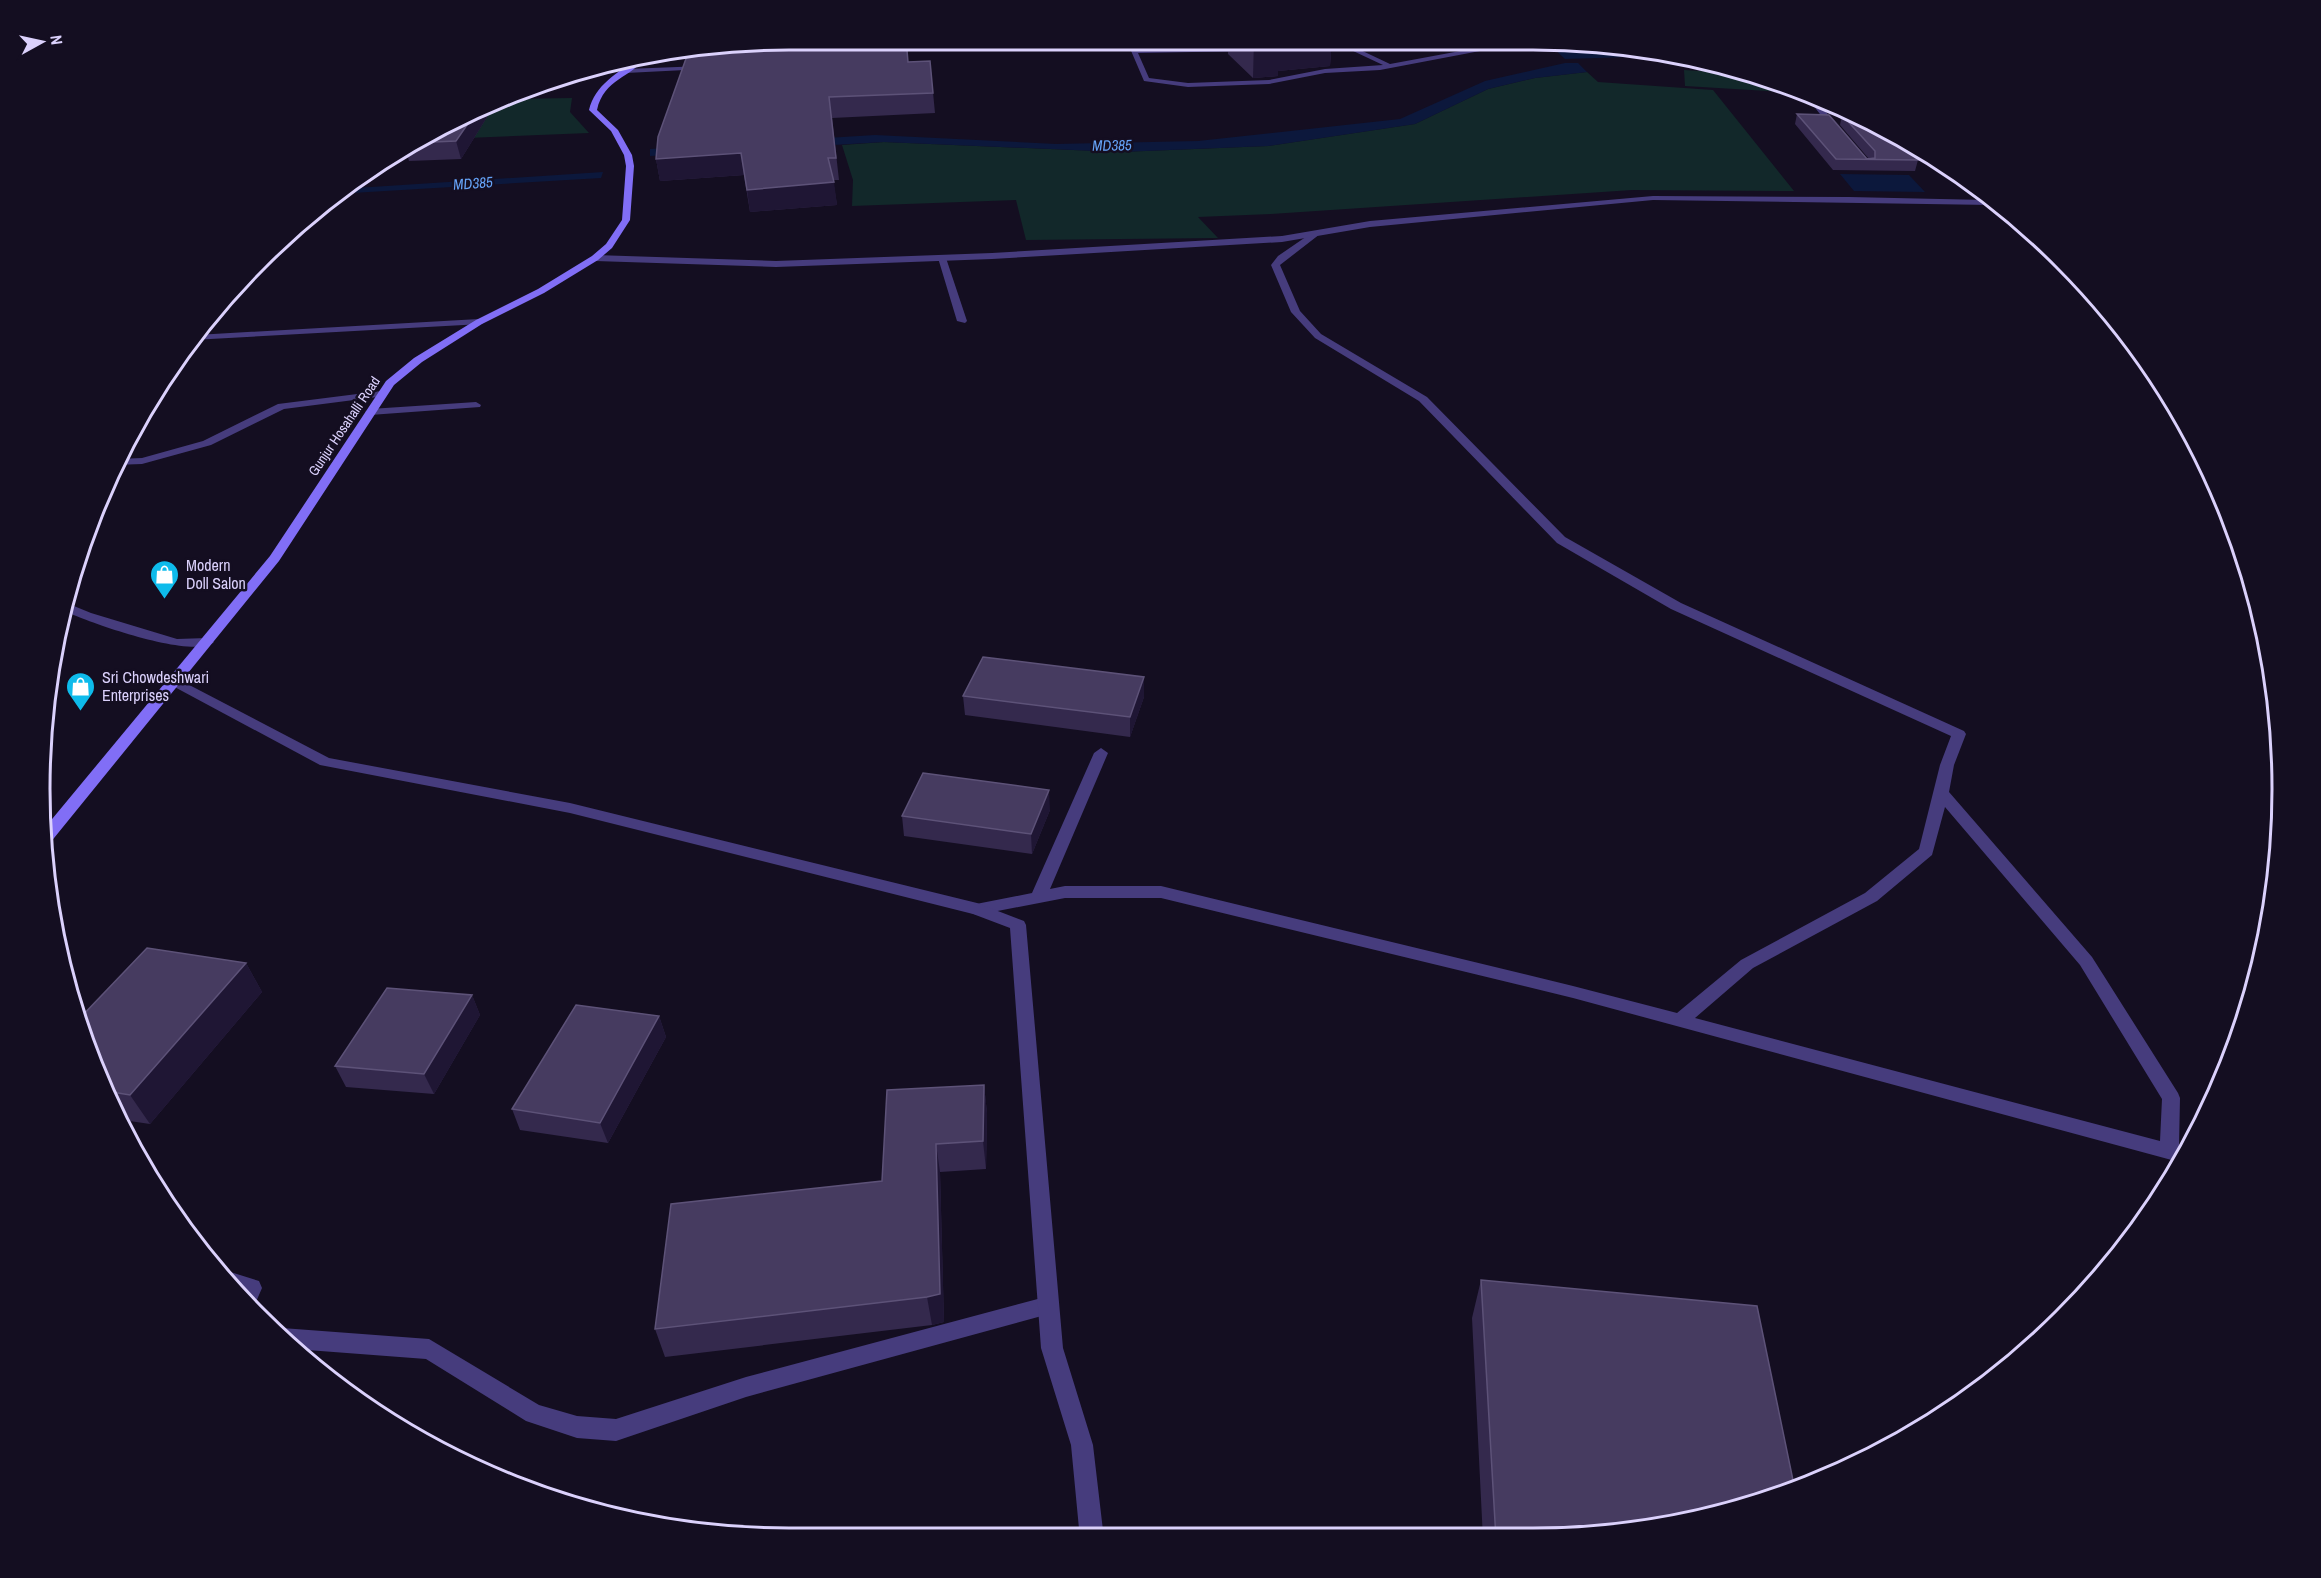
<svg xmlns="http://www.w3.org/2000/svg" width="2321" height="1578" viewBox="0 0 2321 1578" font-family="'Archivo Narrow',sans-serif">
	<rect width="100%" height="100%" fill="#140e21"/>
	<path fill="#12282a" d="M1684,70l76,5 21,7 2,10 -98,-6z
		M1587,72l11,10 115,8 81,101 -162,-1 -361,24 -73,3 20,21 -192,2 -10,-40 -164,6 1,-26 -11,-35 42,-3 236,10 148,-6 147,-22 73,-35 47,-11z
		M572,98l-2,14 19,21 -172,7 41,-24 46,-17z"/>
	<path fill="#0c183c" d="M1576,43l78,8 7,5 -96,3 -16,-15z
		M1565,63h13l9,9 -52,6 -47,11 -73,35 -147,22 -148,6 -236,-10 -234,14v-7l225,-14 181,9 142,-3 202,-22 85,-38z
		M603,172l-2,6 -249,15 4,-5z
		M1840,174l69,1 16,17 -71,-1z"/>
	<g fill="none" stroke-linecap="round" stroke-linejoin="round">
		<path fill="#0c183c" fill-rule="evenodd" d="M369,188l2,1v2l-30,2 5,-4z"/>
		<path fill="#463c7d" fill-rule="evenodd" d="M1126,39h6l4,10 112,-2 3,2 -3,2 -110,2 11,25 39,5 81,-3 56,-11 58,-4 -32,-15 -42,-1 2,-3h41l38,18 135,-25 13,1 -158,30 -55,3 -56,11 -81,3 -44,-6z
			M1669,53h8l17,11 48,7 -50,-3z
			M615,62l22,2 -3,2 -39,-1z
			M1803,92l10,5 26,30v4h-6z
			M1313,232l7,2 -40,31 20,46 21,23 106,63 138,140 116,66 283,128 2,3 -12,31 -5,27 143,165 86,136 2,5 -1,48 7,2 -7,14 -606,-164 -412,-100h-96l-88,17 -6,-2 -2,-4 2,-4 61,-12 62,-140 7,-5 7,5 -58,136 15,-3h96l412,100 104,27 64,-53 124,-67 54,-44 21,-84 11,-29 -280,-127 -114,-66 -138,-142 -104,-63 -24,-26 -20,-47 7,-9zM1945,807l135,158 82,134 -2,42 -465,-123 58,-50 124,-67 55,-46z
			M942,255l4,3 21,63 -2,2 -8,-2 -19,-63z
			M476,402l5,3 -1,2 -110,8 -5,-3 5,-3z
			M224,1270l35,11 3,7 -10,23 -14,-15 1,-3 -5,-2 -17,-19z
			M1049,1296l7,2 3,7 -3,7 -7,2 -303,83 -130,44 -39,-3 -51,-17 -100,-62 -132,-10 -20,-17 8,-4 147,11 110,66 38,11 39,3 130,-42z"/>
		<path fill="#463c7d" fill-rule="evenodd" d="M703,66l2,3 -79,4 -3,-2 3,-2z
			M1653,196l196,1 137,3 6,5 -339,-5 -283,27 -88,15 -290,17 -216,8 -181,-6 -4,-3 4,-3 181,6 216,-8 290,-17 88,-15z
			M479,319l5,3 -2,2 -290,16 4,-5z
			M381,391l5,3 -1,2 -101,13 -73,36 -69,19 -28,1 4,-6 24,-1 61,-17 75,-37z
			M69,604l22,9 86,26 30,-1 7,4c-19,18 -124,-19 -147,-30z
			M174,677l155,81 241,45 407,100 47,18 2,4 37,423 30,97 11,94h-24l-9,-94 -30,-97 -31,-420 -37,-14 -403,-101 -250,-48 -151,-81 -2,-3z"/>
		<path fill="#816ef6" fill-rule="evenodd" d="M644,58c-12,20 -40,20 -47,52l21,20 14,25 2,11 -4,54 -18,28 -14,12 -54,33 -62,31 -60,38 -28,23 -115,176 -229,282 -6,1 -1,-14 227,-274 116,-175 28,-23 62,-38 62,-31 54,-33 14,-12 16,-24 4,-54 -2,-11 -13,-24 -22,-21c6,-25 28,-37 48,-51z"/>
	</g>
	<path fill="#34294d" d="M789,39h118l1,23 22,-1 5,52 -103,5 7,62h-6l4,25 -87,7 -6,-37 -84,6 -4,-22 37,-107z
		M1213,39h119l-2,27 -52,5v5l-25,2 -25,-24v-9l-9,1z
		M497,101l-36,58 -52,2 -4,-14 53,-31z
		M1797,114l70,45h2l-29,-34 2,-10 76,45 -3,11 -82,-1 -38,-46z
		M1144,677v20l-14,40 -165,-22 -2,-19z
		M1050,810l-18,44 -128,-18 -2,-20z
		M246,963l16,29 -112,132 -34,-5 -35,-102z
		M472,995l8,20 -46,79 -88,-7 -11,-21z
		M659,1016l7,21 -58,106 -88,-13 -8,-21z
		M984,1085l3,28 -1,56 -46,3 4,150 -12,3 -267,32 -10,-28 227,-148z
		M1481,1280l51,259h-49l-11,-221z"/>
	<path fill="#1f1634" d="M1254,39h78l-2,27 -52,5v5l-25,2z
		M497,101l-36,58 -5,-18 22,-32z
		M741,153l3,22 -84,6 -4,-22z
		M834,182l3,23 -87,7 -3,-22z
		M1144,677v20l-14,40v-20z
		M1049,790l1,20 -18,44 -1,-20z
		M246,963l16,29 -112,132 -20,-29z
		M472,995l8,20 -46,79 -10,-20z
		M659,1016l7,21 -58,106 -8,-20z
		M984,1085l3,28 -1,56 -3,-28z
		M936,1144l4,28 4,150 -12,3 -5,-28z"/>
	<path fill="#463b60" stroke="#5d5278" stroke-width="1.5" d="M789,39h117l2,23 22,-1 3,32 -104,4 7,61h-8l6,24 -87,8 -6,-37 -85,6 2,-22 30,-84 141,-6 2,-2 -5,-5 -62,2z
		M478,109l-22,32 -45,2 47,-27z
		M1797,114l32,1 38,44 8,-1v-7l-33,-36h11l34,16 31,29 -82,-1z
		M983,657l161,20 -14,40 -167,-21z
		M923,773l126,17 -18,44 -129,-18z
		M147,948l99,15 -116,132 -24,-4 -25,-74z
		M387,988l85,7 -48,79 -89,-8z
		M576,1005l83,11 -59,107 -88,-14z
		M984,1085l-1,56 -47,3 4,150 -13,3 -272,32 16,-125 211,-23 5,-91z
		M1481,1280l276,26 37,179 -116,40 -146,14h-36z"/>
	<defs>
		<symbol id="shop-pin" viewBox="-11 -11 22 30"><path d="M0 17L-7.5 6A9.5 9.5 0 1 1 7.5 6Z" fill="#0ebbeb" stroke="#140e21"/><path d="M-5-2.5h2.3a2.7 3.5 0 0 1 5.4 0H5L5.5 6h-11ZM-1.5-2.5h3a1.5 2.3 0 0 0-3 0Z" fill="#fff"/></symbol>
	</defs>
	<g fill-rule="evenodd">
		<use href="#shop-pin" x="148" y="558" width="33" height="45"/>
		<use href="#shop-pin" x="64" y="670" width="33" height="45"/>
	</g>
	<g text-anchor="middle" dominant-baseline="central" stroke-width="5" stroke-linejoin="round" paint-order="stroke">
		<g font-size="14" fill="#dbd1fc" stroke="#140e21">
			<text transform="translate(344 426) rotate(-56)">Gunjur Hosahalli Road</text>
		</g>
		<g font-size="15" font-style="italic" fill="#65a2f6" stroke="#140e21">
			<text transform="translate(1112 145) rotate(-1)">MD385</text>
			<text transform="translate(473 183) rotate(-4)">MD385</text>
		</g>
		<g font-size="16" fill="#dbd1fc" stroke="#140e21" text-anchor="start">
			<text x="186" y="565">Modern<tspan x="186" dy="18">Doll Salon</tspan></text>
			<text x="102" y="677">Sri Chowdeshwari<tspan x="102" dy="18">Enterprises</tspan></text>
		</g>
	</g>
	<path d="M0 0H2321V1578H0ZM789 50H1533A739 739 0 0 1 2272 789V789A739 739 0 0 1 1533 1528H789A739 739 0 0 1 50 789V789A739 739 0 0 1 789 50Z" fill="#140e21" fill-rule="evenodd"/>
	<path fill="none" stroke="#dbd1fc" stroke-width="3" d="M789 50H1533A739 739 0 0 1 2272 789V789A739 739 0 0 1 1533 1528H789A739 739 0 0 1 50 789V789A739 739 0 0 1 789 50Z"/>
	<g transform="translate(42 42) rotate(82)" stroke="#140e21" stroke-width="4.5" paint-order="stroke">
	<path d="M0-4.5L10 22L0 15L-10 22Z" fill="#dbd1fc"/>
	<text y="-9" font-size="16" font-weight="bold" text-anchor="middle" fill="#dbd1fc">N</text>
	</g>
</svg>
